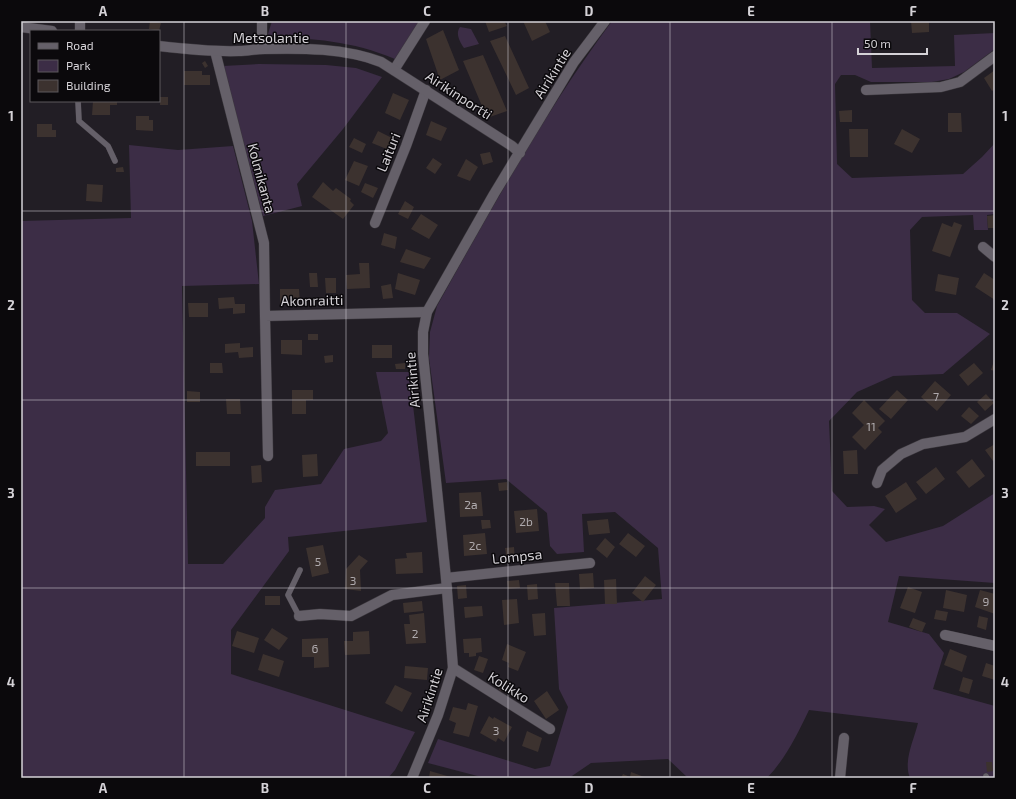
<svg xmlns="http://www.w3.org/2000/svg" width="1016" height="799" viewBox="0 0 1016 799" font-family="'Exo 2',sans-serif">
	<rect width="100%" height="100%" fill="#221e25"/>
	<path fill="#3c2d46" d="M272,21h148l-25,38c-43,-18 -82,-21 -128,-22z
		M612,21h258l2,47 83,-2 -1,-31 41,-2v16l-31,23 -15,7 -17,3h-61l-16,-7h-14l-6,9 2,80 15,14 111,-4 19,-17 13,-14v71l-8,1 1,15h-14l-1,-15 -51,2 -12,13 2,70 13,13h32l33,21 -47,40 -50,2 -36,16 -28,29 3,70 15,16 27,-1 11,3 -16,16 17,17 57,-16 52,-33v90l-96,-7 -11,46 41,12 15,19 -11,36 62,17v72h-85c-7,-17 4,-38 8,-55l-109,-13c-12,25 -23,48 -42,68h-79l-20,-19 -77,4 -22,15h-84l-57,-15 10,-24 97,30 15,-3 18,-59 -9,-18 -5,-81 108,-9 -4,-51 -43,-36 -33,2 2,38 -27,2 -7,-8 -3,-33 -41,-34 -60,4 -17,-125 1,-26 7,-26c54,-97 109,-196 175,-285z
		M460,27l11,2 8,15 -15,4c-4,-6 -9,-14 -4,-21z
		M259,64l67,1 30,3 26,9 -39,52 -46,55 5,22 -39,10 -40,-150z
		M129,145l49,5 55,-4 19,75 7,63 -77,2 6,278h35l42,-46v-11l10,-17 46,-6 23,-35 37,-8 7,-8 -12,-61h33l18,150 -139,15 1,14 -58,79v44l184,58 -20,38 -7,8h-367v-557l110,-3z"/>
	<path fill="#3c322f" d="M150,21l11,2 -2,8 -10,-2z
		M485,21h19l3,5 -18,6z
		M523,21h22l5,11 -18,9z
		M911,21h18v11l-17,1z
		M443,30l16,40 -19,10 -14,-41z
		M505,36l24,52 -13,7 -26,-54z
		M483,55l24,56 -20,7 -24,-57z
		M205,61l3,5 -3,2 -3,-5z
		M995,70v19l-3,2 -8,-13z
		M184,71h18v4h8v10h-26z
		M393,93l16,7 -9,20 -15,-7z
		M160,97h8v8h-8z
		M93,101h24v4h-7v10h-18z
		M852,110v12h-12l-1,-11z
		M948,113h13l1,19h-14z
		M136,116h13v4h4v11l-17,-1z
		M431,121l16,7 -6,13 -15,-6z
		M37,124h15v6h4v7h-19z
		M849,129h19v28h-18z
		M902,129l18,10 -8,14 -18,-9z
		M378,131l16,8 -5,11 -17,-7z
		M354,138l12,6 -4,9 -13,-6z
		M490,152l3,10 -10,3 -3,-11z
		M433,158l9,6 -7,10 -9,-6z
		M466,159l12,8 -8,14 -13,-5z
		M354,161l14,5 -9,20 -14,-6z
		M123,167l1,5h-8v-4z
		M323,182l10,9 3,-3 15,11 -1,2 4,4 -11,14 -31,-22z
		M365,183l13,5 -5,10 -12,-6z
		M87,184l16,1 -1,17 -16,-1z
		M405,201l9,6 -6,12 -10,-5z
		M421,214l17,11 -9,14 -18,-10z
		M995,215v13h-7l-1,-12z
		M954,222l8,3 -12,32 -18,-6 10,-28 10,4z
		M384,233l13,4 -2,12 -14,-4z
		M406,249l25,9 -7,11 -24,-7z
		M359,263h10l1,25 -23,1 -1,-14 14,-1z
		M309,273h8l1,14h-8z
		M398,273l22,7 -5,15 -20,-6z
		M984,273l11,7v20l-20,-13z
		M938,274l21,4 -3,17 -21,-4z
		M325,278h11v15h-10z
		M391,284l2,14 -10,1 -2,-13z
		M280,289h19l1,15h-20z
		M234,297l1,7h10v9l-12,1v-6l-14,1 -1,-11z
		M188,303h20v14h-19z
		M308,334h10v6h-10z
		M281,340h21v15l-21,-1z
		M240,343v5l13,-1v10l-14,1 -1,-6 -13,1v-9z
		M372,345h20v13h-20z
		M333,355v7l-8,1 -1,-7z
		M995,358v13l-4,-1z
		M210,363h12l1,10h-13z
		M405,363v6h-9l-1,-5z
		M974,363l9,10 -15,13 -9,-11z
		M935,381l16,14 -14,16 -16,-14z
		M292,390h21v10h-7v14h-14z
		M897,390l11,10 -17,19 -12,-10z
		M187,391l13,1v10h-13z
		M986,394l8,9 -9,8 -8,-9z
		M226,399h14l1,15h-14z
		M864,400l21,21 -7,7 4,4 -17,18 -13,-13 12,-12 -12,-12z
		M969,407l10,9 -8,8 -10,-8z
		M995,444v15l-2,2 -8,-11z
		M857,450l1,24h-14l-1,-23z
		M196,452h34v14h-34z
		M317,454l1,22 -15,1 -1,-22z
		M972,459l13,17 -16,12 -13,-16z
		M261,465l1,17 -10,1 -1,-17z
		M936,467l9,12 -19,15 -10,-12z
		M507,482l1,8 -9,1 -1,-8z
		M906,482l11,17 -21,14 -11,-17z
		M481,492l2,24 -23,1 -1,-24z
		M537,509l2,22 -23,2 -2,-22z
		M608,519l2,14 -21,2 -2,-14z
		M481,520h9l1,8 -9,1z
		M485,533l2,21 -23,2 -1,-21z
		M628,533l17,13 -9,11 -17,-13z
		M605,538l10,9 -8,11 -11,-9z
		M323,545l6,28 -17,4 -6,-29z
		M514,547l1,12 -8,1 -2,-12z
		M422,552l1,21 -27,1 -1,-15 12,-1 -1,-5z
		M359,555l9,6 -8,9 1,21 -16,-2 1,-20z
		M593,573l1,15 -14,1 -1,-15z
		M645,576l11,9 -13,17 -11,-9z
		M616,579l1,25h-12l-1,-24z
		M519,580l1,8 -12,1 -1,-8z
		M555,583h14l1,23h-13z
		M537,584l1,15 -10,1 -1,-15z
		M466,585l1,13 -9,1 -1,-13z
		M908,587l14,5 -7,21 -15,-5z
		M946,590l21,5 -3,17 -21,-4z
		M980,590l15,4v20l-20,-7z
		M265,596h15v9h-15z
		M517,599l2,24 -15,2 -2,-25z
		M422,601l1,10 -19,2 -1,-10z
		M482,606l1,10 -18,2 -1,-11z
		M936,610l12,2 -2,9 -12,-2z
		M424,613l2,30 -20,1 -2,-20h6l-1,-9z
		M545,613l1,22 -12,1 -2,-22z
		M979,616l9,2 -2,12 -9,-3z
		M913,618l13,5 -4,9 -13,-5z
		M272,628l16,10 -9,12 -15,-10z
		M237,631l22,7 -5,15 -22,-7z
		M369,631l1,23 -25,1 -1,-14h9v-9z
		M328,638l1,29 -15,1v-11h-12v-18z
		M481,638l1,14 -6,1v3l-7,1v-4h-5l-1,-14z
		M507,644l19,8 -8,19 -10,-4 1,-4 -7,-3z
		M950,649l17,7 -5,16 -18,-7z
		M263,654l21,7 -5,16 -21,-7z
		M479,656l9,3 -5,14 -9,-3z
		M986,663l9,3v14l-13,-4z
		M405,666l23,2 -1,12 -23,-2z
		M963,677l10,3 -4,14 -10,-3z
		M503,680l12,4 -4,11 -12,-5z
		M395,685l17,8 -10,19 -17,-9z
		M547,691l12,19 -13,9 -12,-18z
		M468,703l10,3 -9,31 -16,-4 3,-10 -7,-3 4,-13 13,3z
		M489,716l4,3 1,-2 18,10 -8,15 -6,-4 -2,4 -16,-9z
		M527,731l15,7 -4,14 -16,-6z
		M986,762h6l1,9 -6,1z
		M430,771l24,7h-25z
		M631,772l16,6h-26l2,-4 7,3z"/>
	<g fill="none" stroke-linecap="round" stroke-linejoin="round">
		<defs>
			<path id="lane" d="M78,101l1,20 29,25 7,15
				M299,616l-11,-21 12,-25
				M986,776l1,2"/>
			<path id="street" d="M262,21v28
				M80,31v-10
				M215,51l49,192 1,73
				M394,70l31,-49
				M866,90l75,-3 19,-5 35,-26
				M375,223l31,-77 20,-56
				M983,247l12,10
				M268,456l-3,-140 162,-4
				M877,483l5,-13 19,-16 22,-10 42,-7 30,-18
				M446,578l144,-15
				M299,616l21,-2 31,2 41,-21 55,-7
				M945,635l50,11
				M453,668l97,61
				M840,778l4,-40"/>
			<path id="secondary" d="M21,27l31,4
				M159,46c26,3 54,6 80,5 8,0 16,-2 24,-2 39,-1 82,-1 118,13l131,84 8,7
				M412,778l26,-63 15,-47 -7,-90 -23,-224v-22l4,-20 67,-118 80,-132 31,-41"/>
		</defs>
		<use href="#lane" stroke="#3c383e" stroke-width="6"/>
		<use href="#street" stroke="#3c383e" stroke-width="11"/>
		<use href="#secondary" stroke="#3c383e" stroke-width="11"/>
		<use href="#lane" stroke="#656069" stroke-width="5.5"/>
		<use href="#street" stroke="#656069" stroke-width="10"/>
		<use href="#secondary" stroke="#656069" stroke-width="10"/>
	</g>
	<path fill="none" stroke="#d5d2d7" stroke-width="1" stroke-opacity="0.55" d="M184,21v757M346,21v757M508,21v757M670,21v757M832,21v757M21,211h974M21,400h974M21,588h974"/>
	<g text-anchor="middle" dominant-baseline="central" stroke-width="3" stroke-linejoin="round" paint-order="stroke">
		<g font-size="12" fill="#afaaad">
			<text x="936" y="396">7</text>
			<text x="871" y="426">11</text>
			<text x="471" y="504">2a</text>
			<text x="526" y="521">2b</text>
			<text x="475" y="545">2c</text>
			<text x="318" y="561">5</text>
			<text x="353" y="580">3</text>
			<text x="986" y="601">9</text>
			<text x="415" y="633">2</text>
			<text x="315" y="648">6</text>
			<text x="496" y="730">3</text>
		</g>
		<g font-size="14" fill="#d5d2d7" stroke="#0b090c">
			<text x="271" y="37">Metsolantie</text>
			<text transform="translate(552 73) rotate(-58)">Airikintie</text>
			<text transform="translate(459 95) rotate(33)">Airikinportti</text>
			<text transform="translate(388 152) rotate(-68)">Laituri</text>
			<text transform="translate(262 178) rotate(75)">Kolmikanta</text>
			<text transform="translate(312 300) rotate(-1)">Akonraitti</text>
			<text transform="translate(412 380) rotate(-95)">Airikintie</text>
			<text transform="translate(517 556) rotate(-6)">Lompsa</text>
			<text transform="translate(509 687) rotate(32)">Kolikko</text>
			<text transform="translate(429 695) rotate(-72)">Airikintie</text>
		</g>
	</g>
	<rect width="1016" height="799" fill="none" stroke="#0b090c" stroke-width="44"/>
	<rect x="30" y="30" width="130" height="72" fill="#0b090c" stroke="#5c595d"/>
	<rect x="38" y="43" width="20" height="6" fill="#656069" stroke="#5c595d"/>
	<text x="66" y="50" font-size="12" fill="#d5d2d7">Road</text>
	<rect x="38" y="60" width="20" height="12" fill="#3c2d46" stroke="#5c595d"/>
	<text x="66" y="70" font-size="12" fill="#d5d2d7">Park</text>
	<rect x="38" y="80" width="20" height="12" fill="#3c322f" stroke="#5c595d"/>
	<text x="66" y="90" font-size="12" fill="#d5d2d7">Building</text>
	<path d="M858 48v6h69v-6" fill="none" stroke="#d5d2d7" stroke-width="2"/>
	<text x="864" y="48" font-size="12" fill="#d5d2d7" stroke="#0b090c" stroke-width="3" paint-order="stroke">50 m</text>
	<rect x="22" y="22" width="972" height="755" fill="none" stroke="#d5d2d7" stroke-width="1.5"/>
	<g font-size="13" text-anchor="middle" font-weight="bold" fill="#d5d2d7">
		<text x="103" y="16">A</text>
		<text x="265" y="16">B</text>
		<text x="427" y="16">C</text>
		<text x="589" y="16">D</text>
		<text x="751" y="16">E</text>
		<text x="913" y="16">F</text>
		<text x="11" y="121">1</text>
		<text x="1005" y="121">1</text>
		<text x="11" y="310">2</text>
		<text x="1005" y="310">2</text>
		<text x="11" y="498">3</text>
		<text x="1005" y="498">3</text>
		<text x="11" y="687">4</text>
		<text x="1005" y="687">4</text>
		<text x="103" y="793">A</text>
		<text x="265" y="793">B</text>
		<text x="427" y="793">C</text>
		<text x="589" y="793">D</text>
		<text x="751" y="793">E</text>
		<text x="913" y="793">F</text>
	</g>
</svg>
